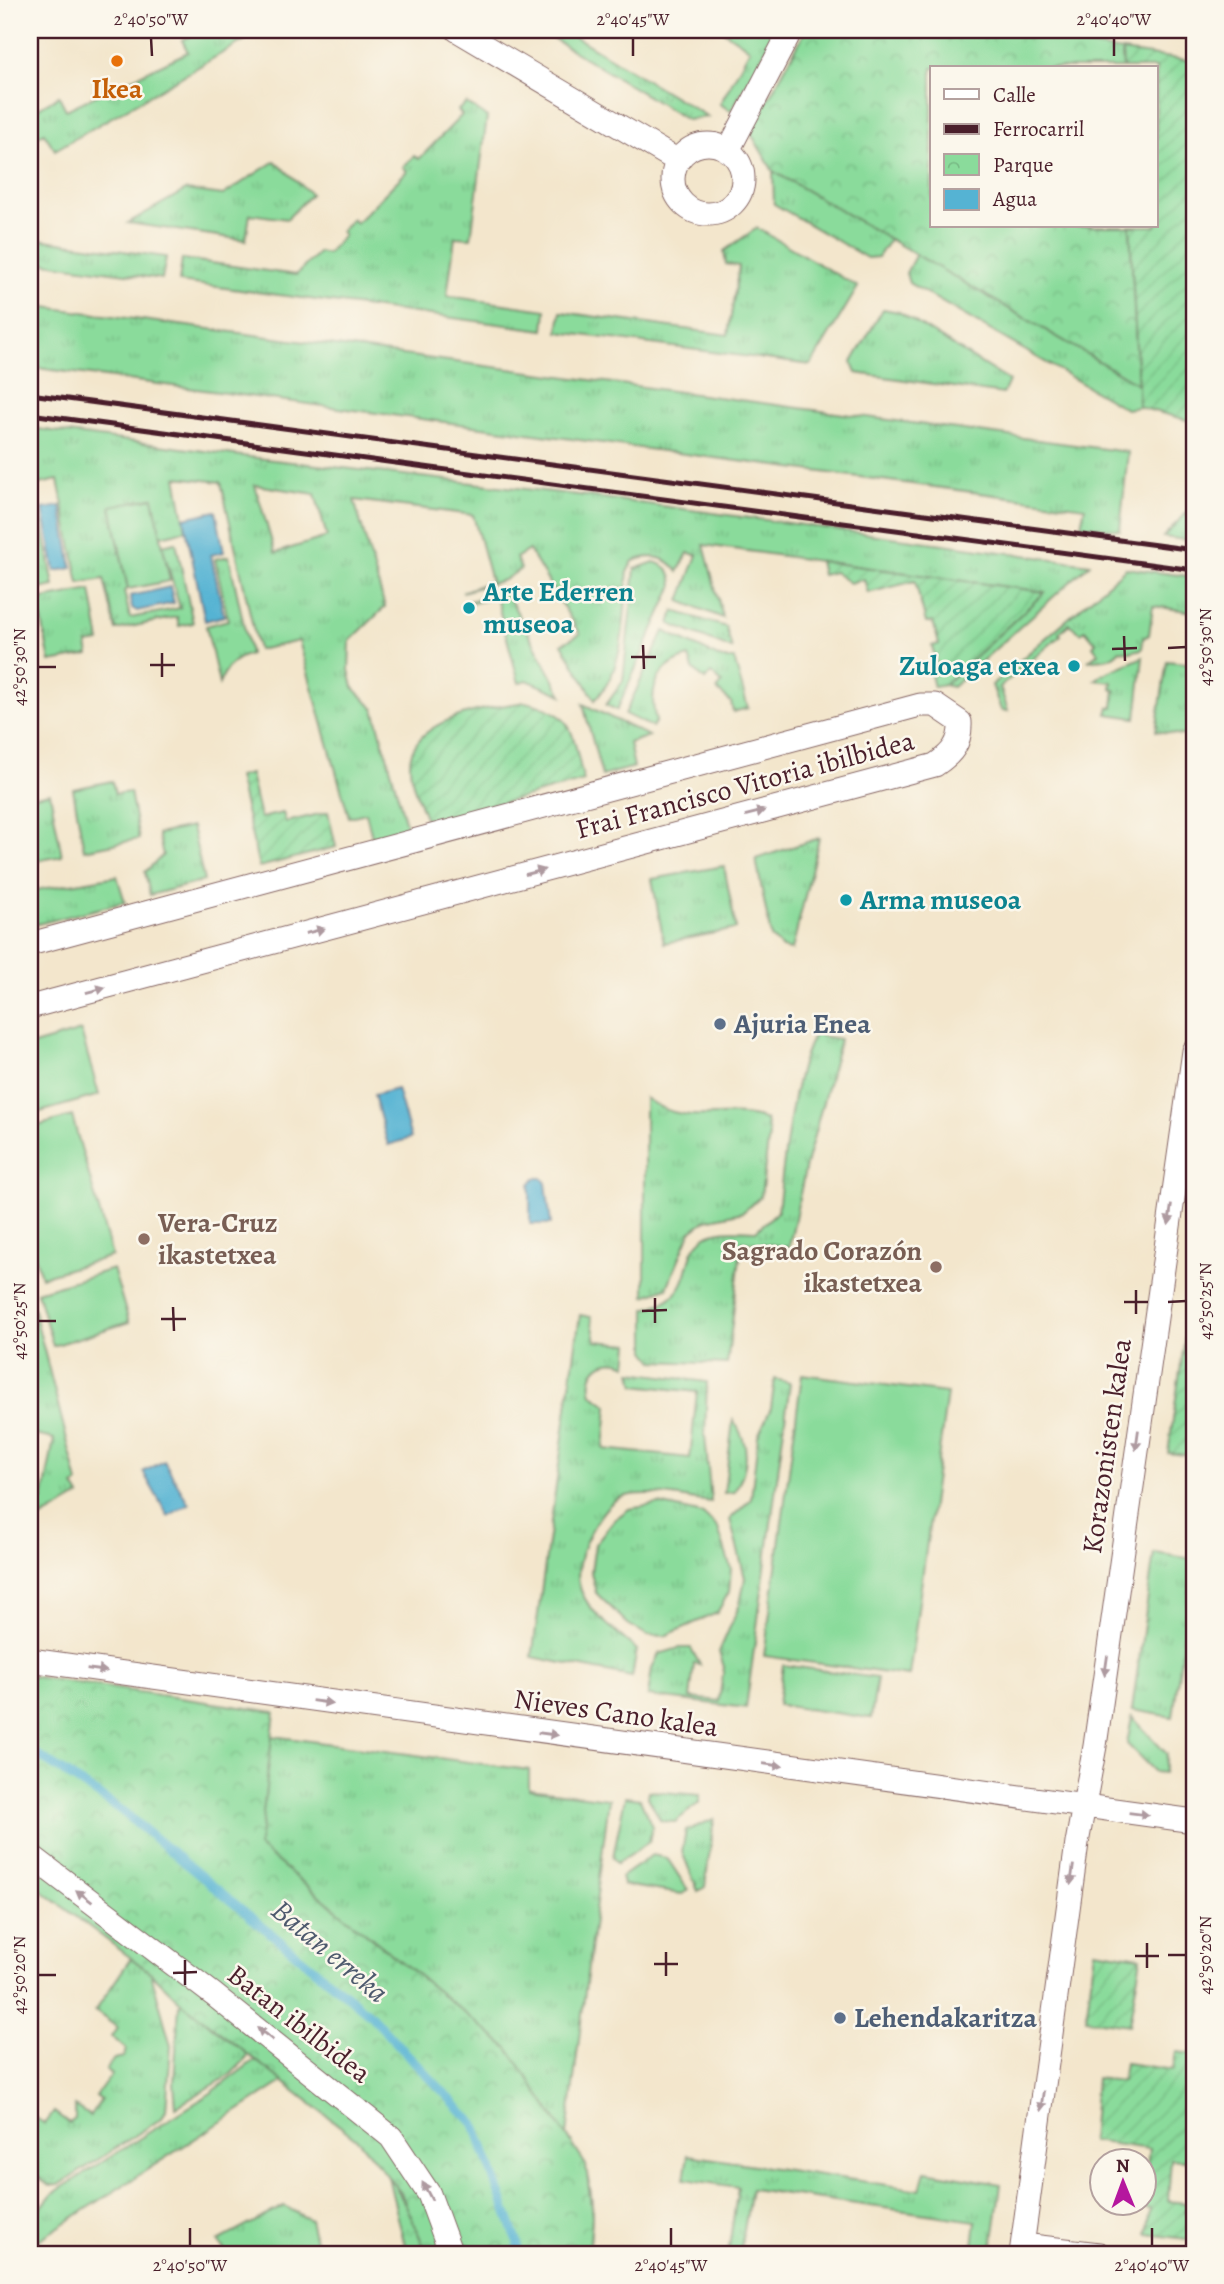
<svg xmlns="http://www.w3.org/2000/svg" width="1224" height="2284" viewBox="0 0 1224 2284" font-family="Alegreya,serif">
	<defs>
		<pattern id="grass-tufts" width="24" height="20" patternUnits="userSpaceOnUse" patternTransform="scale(1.75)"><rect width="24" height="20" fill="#8adb9b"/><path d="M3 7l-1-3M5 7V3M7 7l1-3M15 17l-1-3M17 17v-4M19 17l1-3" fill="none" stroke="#79bc86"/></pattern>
		<pattern id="park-crowns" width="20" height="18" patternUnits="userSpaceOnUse" patternTransform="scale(1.75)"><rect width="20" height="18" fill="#8adb9b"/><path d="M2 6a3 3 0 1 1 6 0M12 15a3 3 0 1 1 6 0" fill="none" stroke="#79bc86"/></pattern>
		<pattern id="garden-furrows" width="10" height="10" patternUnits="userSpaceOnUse" patternTransform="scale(1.75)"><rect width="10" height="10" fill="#8adb9b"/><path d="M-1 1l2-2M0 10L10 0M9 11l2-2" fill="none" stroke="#79bc86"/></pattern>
	</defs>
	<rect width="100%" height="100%" fill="#fbf7ec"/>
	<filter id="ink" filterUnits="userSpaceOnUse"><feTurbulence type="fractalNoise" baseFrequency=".0143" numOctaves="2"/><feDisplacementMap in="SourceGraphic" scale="14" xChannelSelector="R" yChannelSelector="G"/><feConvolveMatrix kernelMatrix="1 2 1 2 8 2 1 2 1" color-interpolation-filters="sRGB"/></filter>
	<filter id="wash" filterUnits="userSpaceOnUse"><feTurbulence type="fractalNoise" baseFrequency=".00686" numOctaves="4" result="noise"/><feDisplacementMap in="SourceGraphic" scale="28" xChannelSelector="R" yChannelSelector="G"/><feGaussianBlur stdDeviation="1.57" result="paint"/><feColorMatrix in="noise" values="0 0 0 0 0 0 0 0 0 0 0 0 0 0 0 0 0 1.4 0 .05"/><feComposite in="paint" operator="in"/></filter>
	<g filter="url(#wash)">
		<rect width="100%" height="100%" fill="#f3e6cc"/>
		<path fill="url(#grass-tufts)" stroke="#6a7d63" stroke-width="2" fill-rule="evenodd" d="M205,30h57l-207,120 -11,-17 -14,8v-28l29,-17 7,14 122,-58 -6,-12z
			M539,30h25l144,87 -21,3z
			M722,30h55l-46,81 -11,-7 30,-55z
			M466,103l21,14 -16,121 -16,-1 -8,59 99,14 -2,20 -365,-48 3,-23 114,16 23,-23 8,2 17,-19 -3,-4 11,-12 4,4 51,-52 -4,-4 11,-11 5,3 43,-44 -4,-5z
			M275,161l36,33 -24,25 -37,-5 -4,26 -118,-17 58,-33 37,5z
			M773,171l117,68 -12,18 -11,1 -93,-54z
			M757,228l101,59 -47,78 -253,-33 3,-20 167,23 11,-69 -13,-2 -2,-13z
			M30,238l136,19 -4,22 -132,-18z
			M916,254l222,130 1,23 -13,2 -217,-126 -3,-10z
			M30,305l1098,147 -8,78 -39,-5 4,-18 -1055,-140z
			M883,309l16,3 110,69 -6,13 -147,-21 -4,-11z
			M30,428l235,31 330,38 495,67 -137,123 -9,-2 100,-93 -340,-47 19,73 -43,-17 17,-46 -9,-2 -10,19c-11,-16 -27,-18 -45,-11l-5,9c-4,42 -2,98 -33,130l-33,-56 18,-10 -51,-84 -13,8 5,11 -17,11 -42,12 29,-11 -18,-66 -119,-15 31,107 -35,34 -1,29 4,17 21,22 33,119 -35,9 -6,-24 -17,4 -50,-176 -41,9 -37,-168 -45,-5 10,53 -25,6 -9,-38 -41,9 17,82 -4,2 6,27 50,-10 -18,-63 14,-3 17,81 -14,3 -2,-9 -61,13 -12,-51 -25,4 -21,-103 -23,5 19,101 -24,5zM255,485l60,9 12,43 -52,16z
			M1194,505v36l-31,-4z
			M229,556l21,98c-18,5 -24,14 -31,30l-13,-58 22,-6 -13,-61z
			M654,562c13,4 18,9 19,23l-56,125 -11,-5 17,-24 12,-112z
			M1126,568l68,9v35l-41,-6 -4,29 -6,3 -1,11 -12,3 -10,-2c-11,12 -17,8 -32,11l10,-8 -5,-7 3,-3 -11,-13 -4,3 -12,-9 -10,9 2,2 -61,52 8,24 -7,-1 -9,-25z
			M91,590l9,52 -13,2 2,11 -39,7 -12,-62z
			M506,592l56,103 -35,-15 -8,3 -23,-86 -30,8 -1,-3z
			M674,611l52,16 6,22 -62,-25z
			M664,631l58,28h12l14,49 -15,4 -2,-10 -14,-12 5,-7 -11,-10 -6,7 -12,-11 -4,-12c-33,9 -41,33 -33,64l-4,6 -27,-13z
			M1143,657l-7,61 -29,-4 2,-7h4l2,-17 -4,-1 1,-7 -17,-2 8,-6z
			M1167,661l27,3v73l-38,-6z
			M583,704l66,32 -20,7 5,24 -32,9z
			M112,781l3,13 15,-2 9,47 -55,11 -11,-61z
			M50,793l12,63 -32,6v-65z
			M192,827l12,54 -54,14 -5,-23 18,-17 -5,-21z
			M819,838l-27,112 -10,-2 -11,-11 -15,-78z
			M724,866l12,63 -72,14 -12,-64z
			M117,876l8,26 -95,24v-35z
			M819,1028l2,8 19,3 -34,126 -17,82 -47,-6 -15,123 -73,-3 -8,-10v-42c57,-16 30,-53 60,-73 14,-9 35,-5 50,-5l22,-20c5,-41 15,-154 41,-183z
			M645,1098c46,33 78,6 121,22l3,15 -8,61 -18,16 -37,8 -16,12 -23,56 -22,8z
			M30,1295l48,188 -4,3 6,10 -50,29v-28l13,3 11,-61 -24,-5z
			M580,1315l11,2 5,24 33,3 -2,21c-22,-11 -42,5 -35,29l16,12 -4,43 86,9 7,-66 -62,-7 -3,-13 75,10 -2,53 6,67c-28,-3 -65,-14 -92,-4 -11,5 -22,22 -28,33 -33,61 2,81 46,119l-5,27 -100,-20z
			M775,1379l15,4 -44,325 -98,-12 4,-28 7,-14 20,-6h12l9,17 -6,-1 -4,34 29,3 5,-34 -5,-15 21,-48 5,-26 -15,-59 21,-20 7,-63 13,-28z
			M733,1420c17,23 17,47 1,72l-10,1z
			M659,1504l44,10 15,14 13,41 -2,23 -12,21 -52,23 -18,-1 -19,-11 -32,-31 -5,-21 4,-28 19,-24 15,-11z
			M1154,1553l40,6 -21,158 -41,-7z
			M30,1693l242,43 257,34v19l80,10 -42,336c29,44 27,68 22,119z
			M1132,1717l35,37 -3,19 -9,-1 -28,-28z
			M649,1791l51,4 -1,8 -24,19 -14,-1 -13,-24z
			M625,1797l15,2 12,27 -3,16 -32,21 -4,-6z
			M714,1819l-9,68 -7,4 -16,-39 4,-21z
			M652,1855l15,3 21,32 -6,4 -59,-9 -2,-8z
			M131,1958l20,15 20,73 -5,64 -4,8 -103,67 -10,1 -19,-16v-56l15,10 9,-12 15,11 6,-4v-13l15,10 11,-16 -5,-4 16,-22 -6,-5 8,-10 10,-2 2,-8 -14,-12 6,-9 -23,-17z
			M182,2003l66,50 -1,5 -17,17 -54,32 -2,-24 5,-78z
			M252,2062h7l25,19 -253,164 -1,-24 22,-27 159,-101z
			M688,2155l232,35 5,-19 76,13 -10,70h-19l4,-33 -225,-32 -11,65h-12l10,-67 -54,-8z
			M387,2173l27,46 13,35h-20z
			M284,2206l26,14 8,34h-91l-9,-13z"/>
		<path fill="url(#park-crowns)" stroke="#6a7d63" stroke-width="2" d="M806,30h184l132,21 1,17h-191v158h198l8,158 -365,-213 -23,-39z
			M30,1676l245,36 -16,135 249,201 78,117 6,51 -3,38h-162l-26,-61 -42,-52 -177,-138 -31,-30 -121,-91z"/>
		<path fill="url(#garden-furrows)" stroke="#6a7d63" stroke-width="2" d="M1122,51l72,10v361l-55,-15 -9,-181h26v-158h-33z
			M819,561l226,31 -101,93 -10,2 -5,-19 8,-2 -5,-20 7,-2 -6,-22 -7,1 -11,-42 -47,12 -4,-14 -14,4 -16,-11 -12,3z
			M525,702c53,11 46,33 59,79l-157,42c-6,-18 -17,-40 -17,-58 -1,-47 80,-58 115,-63z
			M250,774l10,44 23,-5 3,9 42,-10 8,35 -77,20 -21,-90z
			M1194,1276v180l-26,-3z
			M1095,1950l46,7 -12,68 -43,-6z
			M1176,2052l18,2v107l-23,-2 -3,42 18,2v9l8,1v27l-47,-6 4,-25 -9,-1 7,-59 -58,-8 5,-63 26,3 3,-18 48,7z"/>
		<path fill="#8adb9b" stroke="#6a7d63" stroke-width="2" d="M153,498l17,83 -42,8 -17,-83z
			M81,1031l18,64 -69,20v-69z
			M72,1116l40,140 -71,21 -11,-38v-111z
			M113,1269l16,53 -76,24 -16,-54z
			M802,1374l145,19 -38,283 -145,-20z
			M783,1665l94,13 -6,40 -93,-13z"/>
		<path fill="#55b3d3" stroke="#50697f" stroke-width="2" d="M61,506l11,62 -17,3 -12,-62z
			M216,511l8,41 -13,3 13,61 -19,5 -21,-103z
			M170,587l4,16 -37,8 -5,-3 -2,-12z
			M397,1089l14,49 -23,7 -14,-50z
			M535,1178h7l4,5 5,41h-21v-40z
			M164,1461l25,43 -21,12 -25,-44z"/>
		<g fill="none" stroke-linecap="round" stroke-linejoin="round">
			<path stroke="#55b3d3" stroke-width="9" d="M30,1750l88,58 251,206 106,111 43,118 1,11"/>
		</g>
	</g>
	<g filter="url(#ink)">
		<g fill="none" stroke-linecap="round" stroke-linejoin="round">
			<defs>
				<path id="minor" d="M457,30l221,131
					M673 179a35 35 0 1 1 70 0a35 35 0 1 1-70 0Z
					M728,151l63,-121
					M30,944l890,-239h15l25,17c1,21 -8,32 -25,43l-905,242
					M30,1660l1164,161
					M30,1855l184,140 177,142 38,57 22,60
					M1023,2245l76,9
					M1021,2254l56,-411 18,-97 99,-695"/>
			</defs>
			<use href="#minor" stroke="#856563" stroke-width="25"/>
			<use href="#minor" stroke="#fff" stroke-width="23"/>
			<path stroke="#4a1f2b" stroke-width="5" d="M30,394l1164,156
				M30,414l1164,156"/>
		</g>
		<defs><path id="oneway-solid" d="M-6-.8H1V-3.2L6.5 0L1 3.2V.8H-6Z" transform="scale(1.75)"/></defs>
		<g fill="#ae9aa0">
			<use href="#oneway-solid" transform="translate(755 813) rotate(-15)"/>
			<use href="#oneway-solid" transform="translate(535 872) rotate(-15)"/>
			<use href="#oneway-solid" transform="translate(315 931) rotate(-15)"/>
			<use href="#oneway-solid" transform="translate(96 990) rotate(-15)"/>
			<use href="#oneway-solid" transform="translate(1170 1215) rotate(98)"/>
			<use href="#oneway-solid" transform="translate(1137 1440) rotate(98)"/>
			<use href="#oneway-solid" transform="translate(1106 1666) rotate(98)"/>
			<use href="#oneway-solid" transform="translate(97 1670) rotate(8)"/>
			<use href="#oneway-solid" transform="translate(322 1702) rotate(8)"/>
			<use href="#oneway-solid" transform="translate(548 1734) rotate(8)"/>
			<use href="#oneway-solid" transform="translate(773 1765) rotate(8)"/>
			<use href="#oneway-solid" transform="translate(1139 1814) rotate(7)"/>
			<use href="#oneway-solid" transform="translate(1072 1875) rotate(98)"/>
			<use href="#oneway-solid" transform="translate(84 1896) rotate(-143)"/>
			<use href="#oneway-solid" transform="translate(265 2034) rotate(-142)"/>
			<use href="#oneway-solid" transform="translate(1042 2101) rotate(98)"/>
			<use href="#oneway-solid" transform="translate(427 2191) rotate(-118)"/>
		</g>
	</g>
	<path fill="none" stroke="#4a1f2b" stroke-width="2.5" d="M151,38l1,18M633,38v18M1114,38v18M1124,636l1,25M643,645l1,24M1168,648l18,-1M1112,649l25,-1M162,653v24M631,657h25M150,665h25M38,667h18M1136,1290v24M655,1298v25M1124,1302h24M1168,1302l18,-1M173,1307l1,24M642,1311l25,-1M161,1319h25M38,1321h18M1147,1943v25M666,1952v24M1168,1955h18M1135,1956h24M185,1960v25M654,1964h24M173,1973l24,-1M38,1975h18M190,2228v18M671,2228v18M1152,2228v18"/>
	<circle fill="#e8710a" stroke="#fbf7ec" stroke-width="2.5" cx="117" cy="61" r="7"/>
	<g fill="#0f9aa8" stroke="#fbf7ec" stroke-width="2.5">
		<circle cx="469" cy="608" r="7"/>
		<circle cx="1074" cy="666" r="7"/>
		<circle cx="846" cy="900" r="7"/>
	</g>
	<g fill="#5c6f8a" stroke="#fbf7ec" stroke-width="2.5">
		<circle cx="720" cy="1024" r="7"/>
		<circle cx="840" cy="2018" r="7"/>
	</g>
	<g fill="#8d6e63" stroke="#fbf7ec" stroke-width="2.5">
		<circle cx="144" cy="1239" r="7"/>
		<circle cx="936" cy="1267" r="7"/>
	</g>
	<g text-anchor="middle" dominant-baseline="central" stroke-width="5" stroke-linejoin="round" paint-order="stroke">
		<g font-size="28" font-weight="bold" fill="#c56008" stroke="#fbf7ec">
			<text x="117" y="89">Ikea</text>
		</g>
		<g font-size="28" font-weight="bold" fill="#0d838f" stroke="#fbf7ec" text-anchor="start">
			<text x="483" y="592">Arte Ederren<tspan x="483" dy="32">museoa</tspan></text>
			<text x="1060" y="666" text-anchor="end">Zuloaga etxea</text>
			<text x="860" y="900">Arma museoa</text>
		</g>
		<g font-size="28" fill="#4a1f2b" stroke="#fbf7ec">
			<text transform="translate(745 785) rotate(-15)">Frai Francisco Vitoria ibilbidea</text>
			<text transform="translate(1107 1446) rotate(-82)">Korazonisten kalea</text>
			<text transform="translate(616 1713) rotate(8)">Nieves Cano kalea</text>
			<text transform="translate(299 2024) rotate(38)">Batan ibilbidea</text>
		</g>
		<g font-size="28" font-weight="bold" fill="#4e5e75" stroke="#fbf7ec" text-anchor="start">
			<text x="734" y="1024">Ajuria Enea</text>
			<text x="854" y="2018">Lehendakaritza</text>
		</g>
		<g font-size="28" font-weight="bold" fill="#785e54" stroke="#fbf7ec" text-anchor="start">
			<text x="158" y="1223">Vera-Cruz<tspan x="158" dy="32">ikastetxea</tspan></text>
			<text x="922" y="1251" text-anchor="end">Sagrado Corazón<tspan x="922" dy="32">ikastetxea</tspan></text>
		</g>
		<g font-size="30" font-style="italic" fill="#4e5a6e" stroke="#fbf7ec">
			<text transform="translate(330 1951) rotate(40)">Batan erreka</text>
		</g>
	</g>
	<rect width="1224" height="2284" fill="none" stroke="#fbf7ec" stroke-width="77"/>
	<rect x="930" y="66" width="228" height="161" fill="#fbf7ec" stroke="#b4a19f" stroke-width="2"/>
	<rect x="944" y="89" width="35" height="10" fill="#ffffff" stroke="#b4a19f" stroke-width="2"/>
	<text x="993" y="102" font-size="21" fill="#4a1f2b">Calle</text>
	<rect x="944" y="124" width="35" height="10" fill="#4a1f2b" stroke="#b4a19f" stroke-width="2"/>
	<text x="993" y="136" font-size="21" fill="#4a1f2b">Ferrocarril</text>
	<rect x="944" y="154" width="35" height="21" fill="url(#park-crowns)" stroke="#b4a19f" stroke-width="2"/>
	<text x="993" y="172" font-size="21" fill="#4a1f2b">Parque</text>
	<rect x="944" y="189" width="35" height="21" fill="#55b3d3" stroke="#b4a19f" stroke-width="2"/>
	<text x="993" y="206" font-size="21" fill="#4a1f2b">Agua</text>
	<g transform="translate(1123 2182) rotate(359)"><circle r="33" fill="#fbf7ec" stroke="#b4a19f" stroke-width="2"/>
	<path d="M0-5L12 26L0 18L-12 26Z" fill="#b5179e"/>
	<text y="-10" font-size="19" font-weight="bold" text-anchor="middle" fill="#4a1f2b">N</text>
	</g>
	<rect x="38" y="38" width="1148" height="2208" fill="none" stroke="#4a1f2b" stroke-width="2.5"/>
	<g font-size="18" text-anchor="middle" fill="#4a1f2b">
		<text x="151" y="25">2°40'50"W</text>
		<text x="633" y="25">2°40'45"W</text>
		<text x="1114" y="25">2°40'40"W</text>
		<text transform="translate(1205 647) rotate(-90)" y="6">42°50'30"N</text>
		<text transform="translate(19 667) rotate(-90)" y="6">42°50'30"N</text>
		<text transform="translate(1205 1301) rotate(-90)" y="6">42°50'25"N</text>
		<text transform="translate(19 1321) rotate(-90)" y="6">42°50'25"N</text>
		<text transform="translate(1205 1955) rotate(-90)" y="6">42°50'20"N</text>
		<text transform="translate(19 1975) rotate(-90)" y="6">42°50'20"N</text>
		<text x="190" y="2271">2°40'50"W</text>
		<text x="671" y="2271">2°40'45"W</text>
		<text x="1152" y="2271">2°40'40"W</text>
	</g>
</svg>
